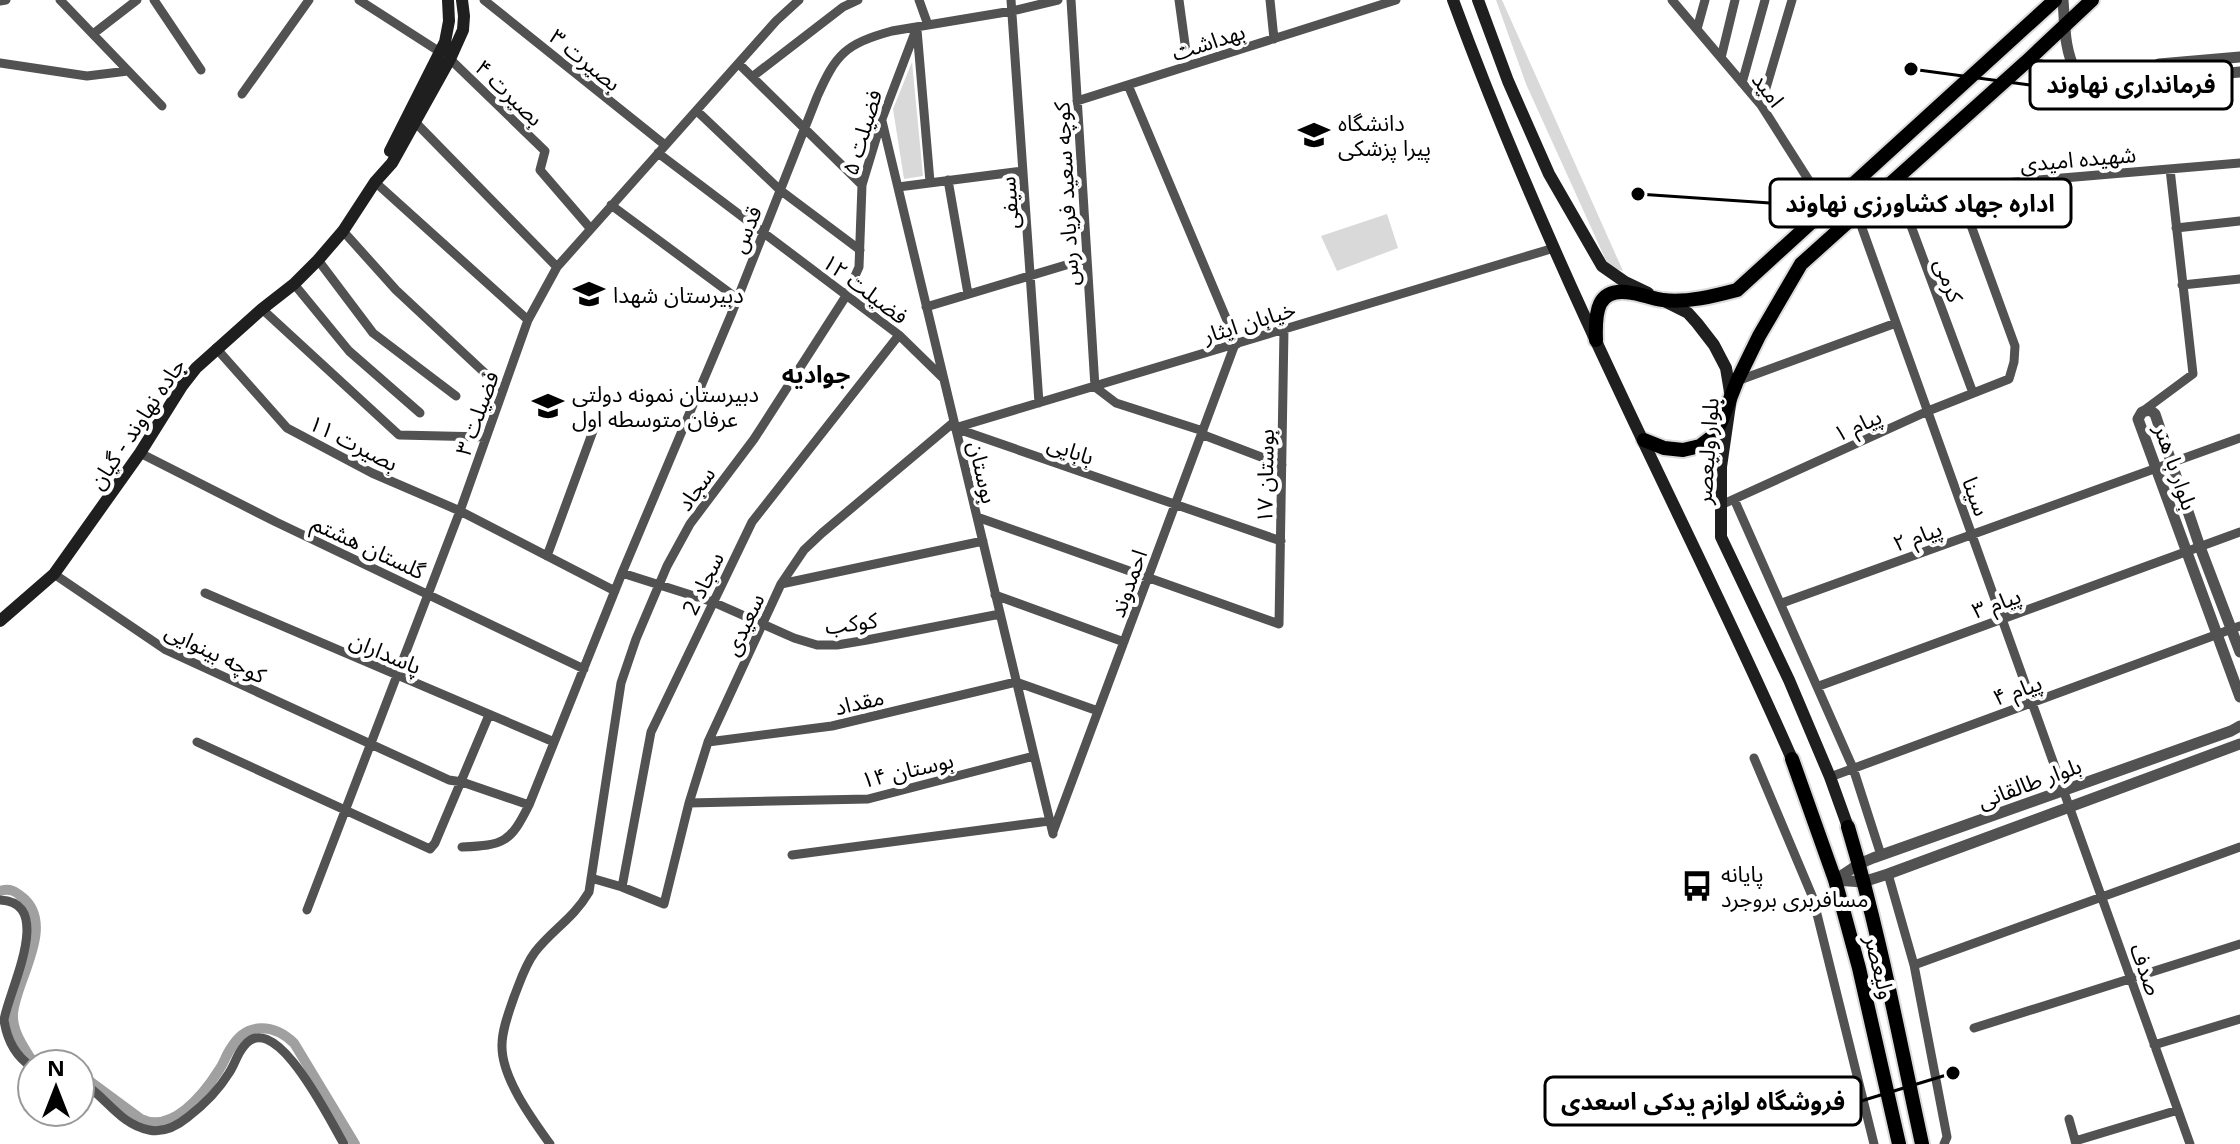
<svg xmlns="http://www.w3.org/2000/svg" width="2240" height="1144" viewBox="0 0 2240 1144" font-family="'Noto Sans','Noto Sans Arabic',sans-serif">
	<rect width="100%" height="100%" fill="#fff"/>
	<path fill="#d9d9d9" d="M1496,0h6l121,271 -14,-4 -83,-183z
		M912,62l11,114 -19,3 -11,-70z
		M1387,214l11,34 -61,23 -16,-35z"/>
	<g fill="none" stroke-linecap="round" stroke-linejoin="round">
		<path stroke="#a0a0a0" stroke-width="10" d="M0,891c10,-3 15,0 22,6 35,28 -7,84 -9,117 -1,17 10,32 18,45l20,5
			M80,1074l61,45c31,15 63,-25 78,-49 5,-7 7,-15 12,-22 16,-27 43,-24 63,-5l61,101"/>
		<defs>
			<path id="primary" d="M1596,340c-1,-27 0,-54 36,-47 10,1 20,6 31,7 24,3 51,-4 74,-10l318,-290
				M1644,440l20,8 19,2 17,-4 13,-10 8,-14 16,-41 22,-45 42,-72 225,-202 66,-62
				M1792,759l43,121 24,88 40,176
				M1848,827c31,103 51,211 74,317"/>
		</defs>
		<use href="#primary" stroke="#dbdbdb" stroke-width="18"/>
		<path stroke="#525252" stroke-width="9" d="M60,0l102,106
			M154,0l47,70
			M359,0l81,52
			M484,0l181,145
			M919,0l9,25
			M1011,0l28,403
			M1071,0l24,387 21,16 87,28
			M1179,0l9,66
			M1270,0l4,39
			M1672,0l89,105 66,104
			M0,1l6,-1
			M1697,29l8,-29
			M917,30l13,152
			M93,34l44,-34
			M1721,58l14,-58
			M450,59l95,92 -5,19 50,58
			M0,63l87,13 41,-5
			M739,64l123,121
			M752,77l91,-70 15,-7
			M1742,83l23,-83
			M1128,85l109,259
			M242,94l67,-94
			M1077,101l319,-101
			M1761,105l31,-105
			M697,111l83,79 80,60
			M882,121l171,713
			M416,123l141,144
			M658,153l241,182 44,43
			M948,180l20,114
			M1894,180l25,6 38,1 283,-24
			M1894,180l79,213
			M375,182l153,138
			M898,187l125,-16
			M611,205l127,94
			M1857,214l333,930
			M2176,228l64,-7
			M343,231l53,59 107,100
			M318,260l55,73 83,63
			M294,284l55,67 71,62
			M2182,285l58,-6
			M926,307l160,-48
			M262,309l137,126 87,2
			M216,348l71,80 85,45 88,38 155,80
			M1737,381l159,-58
			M2143,411l50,-37 -23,-205
			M955,428l599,-180
			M955,428l326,113
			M1201,434l81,31
			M140,453l136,69 308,147
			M1734,499l119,269 28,87
			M1721,505l207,-94 81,-32 5,-17 1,-16 -58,-159
			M977,517l302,107 5,-295
			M547,556l46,-125
			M622,573l91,29 81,36 23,7h20l30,-5 133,-26
			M54,574l112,76 283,130 13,2 67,23
			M781,584l202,-43
			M205,593l349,149
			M995,595l129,47
			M1782,603l458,-165
			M1819,686l421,-154
			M197,742l233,107 5,-6 54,-128
			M708,742l124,-16 184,-44 82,29
			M1754,758l59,140 61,246
			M1830,777l410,-151
			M689,803l179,-4 166,-43
			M1053,832l182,-488
			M462,847c42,-2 48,-4 67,-42l93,-232 109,-258 86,-218c19,-43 28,-53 75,-66l120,-20 46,-11
			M792,855l257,-34
			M1888,874l26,91 33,172 -3,7
			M591,878l31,9 42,17 25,-101 19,-61 73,-158 23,-34 18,-17 132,-111
			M622,887l29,-155 101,-210 147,-187
			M0,900c56,2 8,92 4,120 3,20 11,36 28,47
			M307,910l153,-399 68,-191 29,-53 219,-246 23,-21
			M1914,965l326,-118
			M1974,1028l266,-84
			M2154,1045l86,-26
			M80,1081c24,13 40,44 69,49 14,3 28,-4 39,-13 17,-13 30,-26 41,-44 6,-9 8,-19 15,-27 31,-40 87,77 100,98
			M2069,1119l7,25
			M2075,1141l103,-31
			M550,1144c-18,-25 -49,-67 -48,-99 0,-16 7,-33 12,-48 6,-15 11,-32 21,-45 18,-23 38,-33 54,-60l32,-209 15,-44 31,-73 23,-42 64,-85 92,-143 13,-29 3,-82 20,-66 35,-92"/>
		<path stroke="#525252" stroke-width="11" d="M2063,0c2,26 1,49 13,72
			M2026,62l50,10 24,3 42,-3 17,-8 81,-7
			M2142,72l21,7 77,-7
			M2240,652l-40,-105 -45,-133 -5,-4 -8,2 -4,7 102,278
			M1835,880l24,-16 14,-6 358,-127 9,-5
			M1835,880l28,2 25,-8 352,-130"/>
		<path stroke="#1f1f1f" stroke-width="12" d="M1453,0c48,131 104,259 164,386 58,124 120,247 175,373
			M1478,0l30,81 41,93 53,92 23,16 23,11
			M390,151l55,-109 4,-21 -1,-21
			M1664,301l24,12 9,10 17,22 12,23 5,30 -10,69v70l68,143 41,97 18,50
			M0,621l54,-47 86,-121 42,-67 14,-18 66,-59 32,-25 24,-24 25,-29 32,-49 17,-19 58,-104 13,-29 1,-14 -2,-16"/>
		<use href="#primary" stroke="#000" stroke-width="14"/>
	</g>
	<defs>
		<symbol id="university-bare" viewBox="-9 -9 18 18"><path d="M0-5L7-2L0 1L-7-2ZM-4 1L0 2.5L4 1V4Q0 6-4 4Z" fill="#000" stroke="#fff" stroke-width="2.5" paint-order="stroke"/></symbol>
		<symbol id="school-bare" viewBox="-9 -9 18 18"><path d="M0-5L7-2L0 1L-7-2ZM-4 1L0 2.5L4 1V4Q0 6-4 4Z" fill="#000" stroke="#fff" stroke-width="2.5" paint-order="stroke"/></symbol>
		<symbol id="bus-bare" viewBox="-9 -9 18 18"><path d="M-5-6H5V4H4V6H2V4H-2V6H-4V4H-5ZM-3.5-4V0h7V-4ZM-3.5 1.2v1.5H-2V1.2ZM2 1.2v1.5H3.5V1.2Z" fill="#000" stroke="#fff" stroke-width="2.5" paint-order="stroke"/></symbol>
	</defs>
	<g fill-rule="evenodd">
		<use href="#university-bare" x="1292" y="113" width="44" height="44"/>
		<use href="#school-bare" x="567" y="272" width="44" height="44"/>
		<use href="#school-bare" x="526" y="384" width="44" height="44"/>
		<use href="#bus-bare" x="1675" y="864" width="44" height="44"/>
	</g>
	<g text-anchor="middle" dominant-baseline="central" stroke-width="8" stroke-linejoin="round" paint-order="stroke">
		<g font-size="22" fill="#000" stroke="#fff">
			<text transform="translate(1208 41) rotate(-18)">بهداشت</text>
			<text transform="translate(586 59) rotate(39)">بصیرت ۳</text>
			<text transform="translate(1769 89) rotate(53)">امید</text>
			<text transform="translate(510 92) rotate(44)">بصیرت ۴</text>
			<text transform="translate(861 132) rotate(-73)">فضیلت ۵</text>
			<text transform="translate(2078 158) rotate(-5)">شهیده امیدی</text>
			<text transform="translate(1065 194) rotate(-93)">کوچه سعید فریاد رس</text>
			<text transform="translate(1008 203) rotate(-94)">سیفی</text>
			<text transform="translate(745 229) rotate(-68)">قدس</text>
			<text transform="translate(1950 280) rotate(70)">کرمی</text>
			<text transform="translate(866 288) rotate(37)">فضیلت ۱۲</text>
			<text transform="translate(1249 321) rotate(-17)">خیابان ایثار</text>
			<text transform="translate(476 413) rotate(-70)">فضیلت ۳</text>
			<text transform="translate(136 423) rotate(-56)">جاده نهاوند - گیان</text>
			<text transform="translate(1857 424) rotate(-24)">پیام ۱</text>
			<text transform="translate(354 442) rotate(27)">بصیرت ۱۱</text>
			<text transform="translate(1071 449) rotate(19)">بابایی</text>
			<text transform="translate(1706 451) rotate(-86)">بلوار ولیعصر</text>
			<text transform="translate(2177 467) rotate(71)">بلوار با هنر</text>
			<text transform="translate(984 472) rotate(77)">بوستان</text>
			<text transform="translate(1264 476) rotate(-89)">بوستان ۱۷</text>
			<text transform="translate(695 488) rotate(-54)">سجاد</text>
			<text transform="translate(1977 496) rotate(70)">سینا</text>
			<text transform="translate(1917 535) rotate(-20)">پیام ۲</text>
			<text transform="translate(369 546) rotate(25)">گلستان هشتم</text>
			<text transform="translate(702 583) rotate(-64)">سجاد 2</text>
			<text transform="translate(1127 583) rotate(-70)">احمدوند</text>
			<text transform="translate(1996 602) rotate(-20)">پیام ۳</text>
			<text transform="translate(851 622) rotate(-7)">کوکب</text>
			<text transform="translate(743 624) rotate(-65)">سعیدی</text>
			<text transform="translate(216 652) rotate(26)">کوچه بینوایی</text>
			<text transform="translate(386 652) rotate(23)">پاسداران</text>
			<text transform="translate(2017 689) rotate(-20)">پیام ۴</text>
			<text transform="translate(859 701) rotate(-13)">مقداد</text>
			<text transform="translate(907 769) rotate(-13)">بوستان ۱۴</text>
			<text transform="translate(2029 782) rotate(-20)">بلوار طالقانی</text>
			<text transform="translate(1881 967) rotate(76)">ولیعصر</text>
			<text transform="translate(2147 969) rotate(70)">صدف</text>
		</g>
		<g font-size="22" fill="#000" stroke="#fff" text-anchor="start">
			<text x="1338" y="122">دانشگاه<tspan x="1338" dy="25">پیرا پزشکی</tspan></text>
			<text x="613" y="294">دبیرستان شهدا</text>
			<text x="572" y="393">دبیرستان نمونه دولتی<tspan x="572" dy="25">عرفان متوسطه اول</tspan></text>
			<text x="1721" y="873">پایانه<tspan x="1721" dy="25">مسافربری بروجرد</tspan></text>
		</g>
		<g font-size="24" font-weight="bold" fill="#000" stroke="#fff">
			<text x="816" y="373">جوادیه</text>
		</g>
	</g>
	<path fill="none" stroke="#000" stroke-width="3" d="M1911 69L2030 85M1638 194L1770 203M1953 1073L1861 1101"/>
	<g fill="#000" stroke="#fff" stroke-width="3">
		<circle cx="1911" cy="69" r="8"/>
		<circle cx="1638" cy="194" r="8"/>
		<circle cx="1953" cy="1073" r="8"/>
	</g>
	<g fill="#fff" stroke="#000" stroke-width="3">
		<rect x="2030" y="61" width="202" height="48" rx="8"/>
		<rect x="1770" y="179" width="301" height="48" rx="8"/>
		<rect x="1545" y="1077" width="316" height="48" rx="8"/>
	</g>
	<g font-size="24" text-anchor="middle" font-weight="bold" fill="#000">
		<text x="2131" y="93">فرمانداری نهاوند</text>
		<text x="1920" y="212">اداره جهاد کشاورزی نهاوند</text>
		<text x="1703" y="1110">فروشگاه لوازم یدکی اسعدی</text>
	</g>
	<g transform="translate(56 1088)"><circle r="38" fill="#ffffff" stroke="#999999" stroke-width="2"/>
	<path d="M0-6L14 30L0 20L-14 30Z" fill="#000000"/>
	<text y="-12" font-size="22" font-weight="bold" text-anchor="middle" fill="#000000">N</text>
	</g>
</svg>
